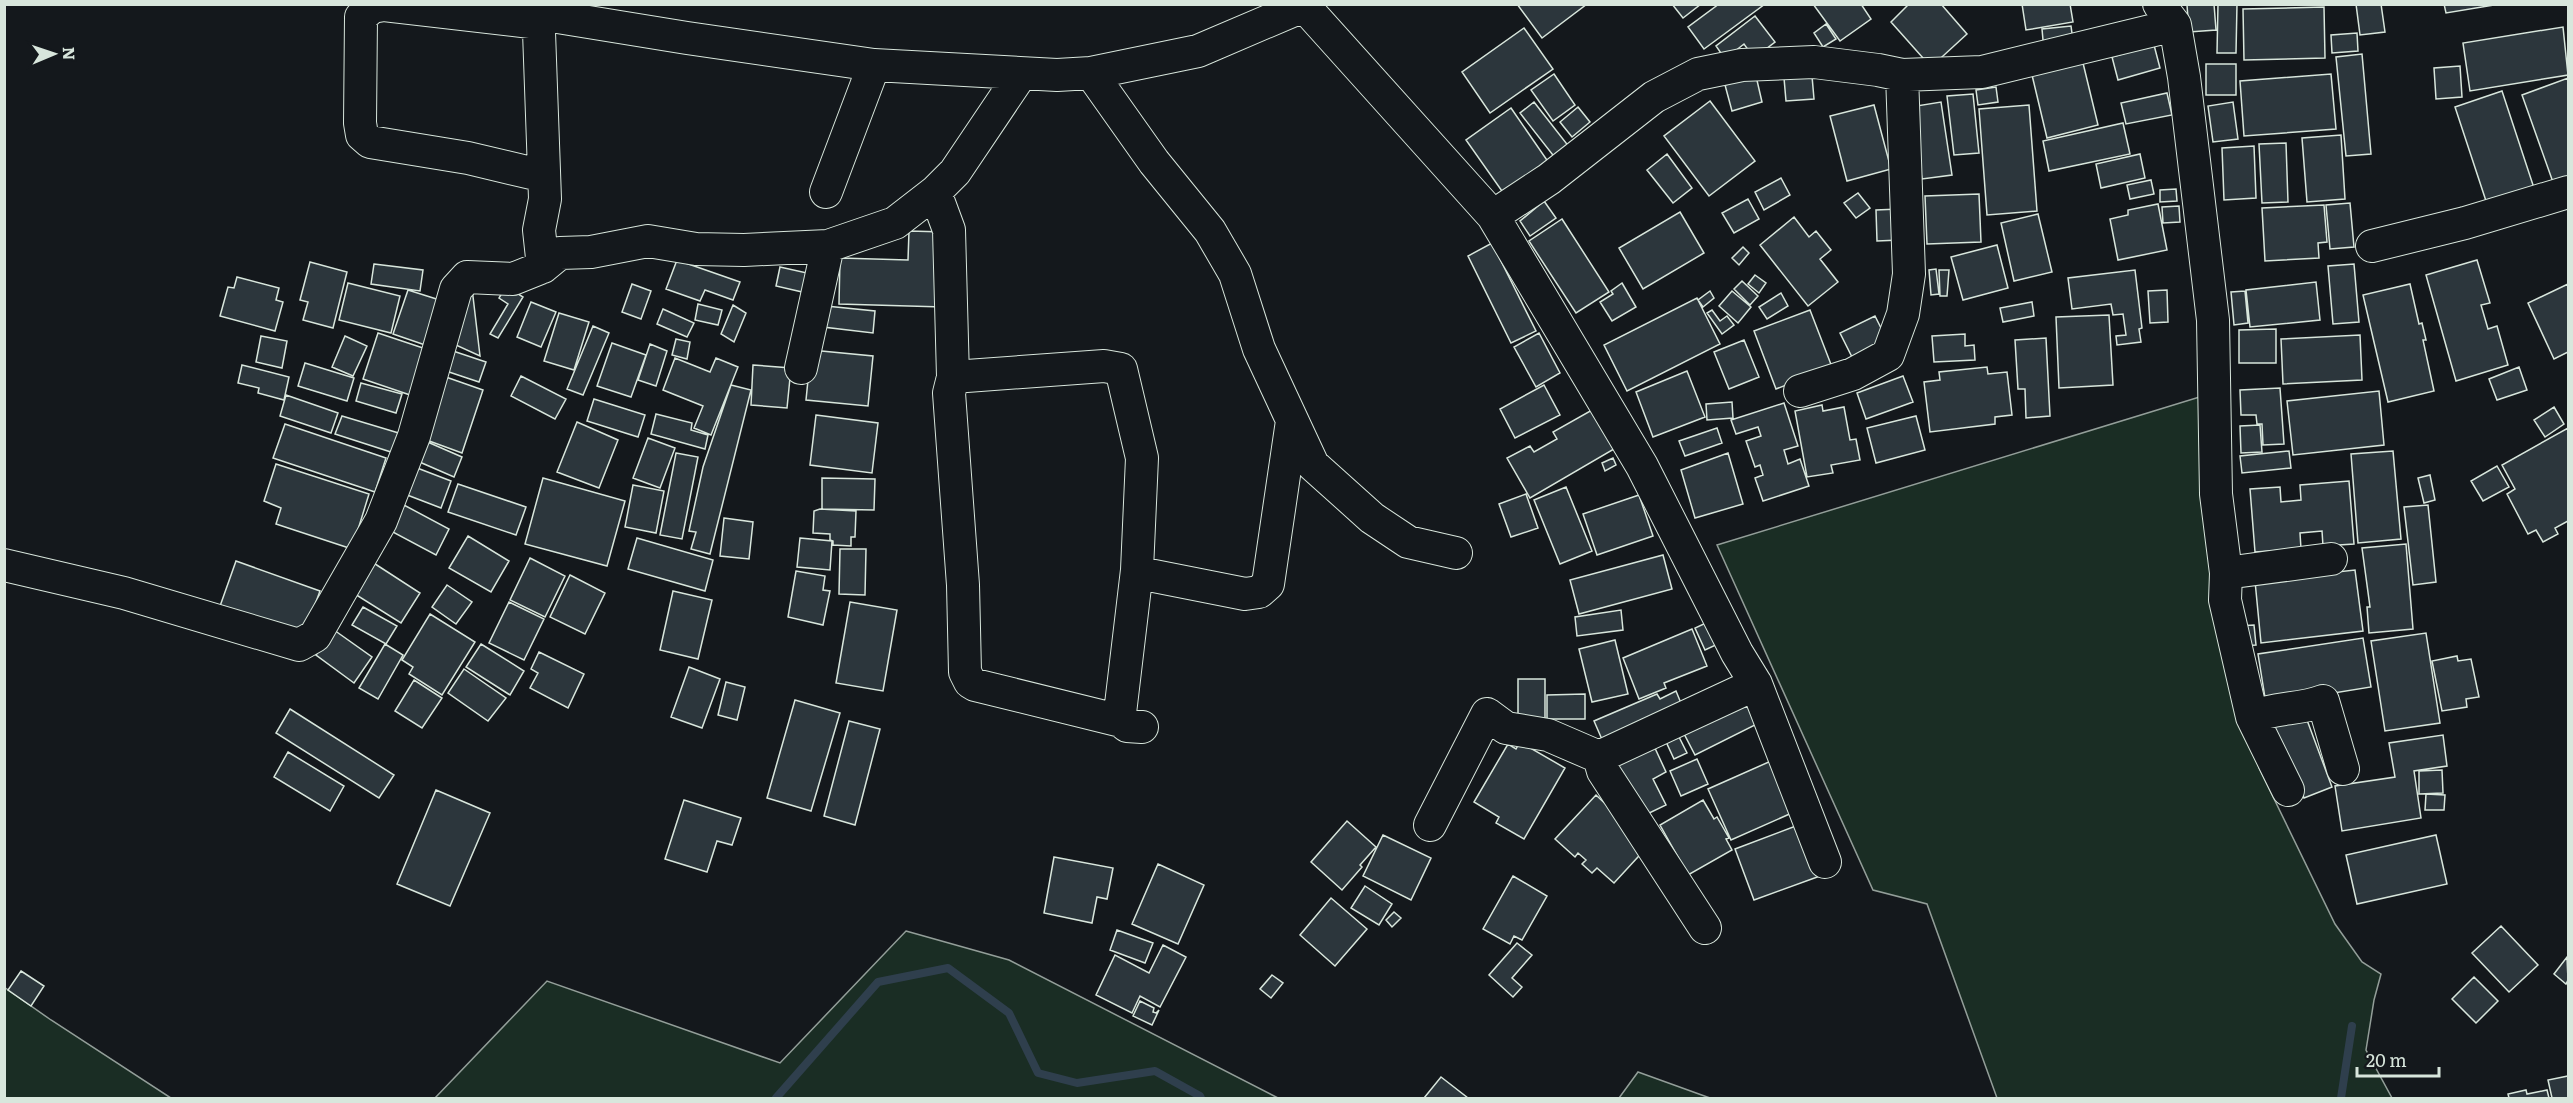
<svg xmlns="http://www.w3.org/2000/svg" width="2573" height="1103" viewBox="0 0 2573 1103" font-family="Literata,serif">
	<rect width="100%" height="100%" fill="#14181c"/>
	<path fill="#1a2d24" stroke="#939e99" stroke-width="1.5" d="M2206,395l7,207 46,166 76,156 27,38 19,12 -7,26 -8,50 26,48h-395l-70,-194 -54,-14 -156,-345z
		M906,931l103,29 269,138h-843l112,-117 233,82z
		M4,987l47,33 120,78h-166z
		M1638,1072l72,26h-91z"/>
	<g fill="none" stroke-linecap="round" stroke-linejoin="round">
		<path stroke="#2f3f4d" stroke-width="8" d="M776,1098l102,-116 70,-14 61,45 29,60 39,10 78,-12 45,25 1,2
			M2341,1098l11,-72"/>
	</g>
	<path fill="#2c363c" stroke="#d8e6dc" stroke-width="1.5" d="M1517,4h70l-45,34z
		M1672,4h29l-18,14z
		M1719,4h46l-61,45 -16,-22z
		M1813,4h48l10,15 -31,22z
		M1909,4h32l26,30 -36,33 -40,-45z
		M2022,4h48l3,18 -47,8z
		M2214,4l2,26 -27,2 -2,-27z
		M2218,4h19l-1,49h-19z
		M2356,4h25l4,28 -25,3z
		M2444,4h56l-54,9z
		M2324,7l1,51 -81,2 -1,-51z
		M1755,16l20,26 -21,16 -10,-14 -19,15 -9,-13z
		M1826,24l10,15 -13,8 -9,-14z
		M2071,26l3,22 -30,3 -2,-22z
		M2563,27l5,48 -98,16 -7,-48z
		M1524,28l29,41 -63,44 -28,-41z
		M2357,33l1,18 -26,2 -1,-18z
		M2154,45l6,23 -42,12 -6,-23z
		M2362,54l9,100 -25,2 -10,-99z
		M2083,63l15,62 -51,13 -15,-63z
		M2206,64h30v31h-30z
		M2460,66l2,31 -26,2 -2,-31z
		M1554,74l21,31 -22,16 -22,-31z
		M2331,74l5,55 -92,7 -4,-55z
		M1756,76l6,26 -30,9 -7,-26z
		M1812,76l2,23 -28,2 -2,-23z
		M2568,78v102l-14,5 -32,-90z
		M1996,87l2,15 -20,3 -2,-15z
		M2502,91l33,100 -47,16 -33,-100z
		M2167,93l5,22 -46,9 -5,-21z
		M1973,94l6,59 -25,2 -7,-59z
		M1710,101l45,60 -46,35 -45,-60z
		M1534,102l36,46 -14,11 -36,-46z
		M1941,102l11,73 -30,4 -12,-72z
		M2233,102l5,37 -25,3 -5,-36z
		M1874,105l17,64 -44,12 -17,-65z
		M2029,105l8,106 -50,4 -8,-106z
		M1578,107l12,15 -18,15 -12,-15z
		M1511,108l38,55 -45,31 -38,-54z
		M2123,123l7,31 -81,17 -6,-30z
		M2341,135l4,64 -38,3 -5,-64z
		M2286,143l2,59 -26,1 -3,-59z
		M2254,146l2,52 -32,2 -2,-52z
		M1667,154l25,34 -19,15 -26,-33z
		M2140,154l5,24 -44,10 -5,-24z
		M1781,178l9,17 -26,15 -9,-18z
		M2151,180l3,14 -24,5 -3,-14z
		M2176,189l1,12 -17,1v-12z
		M1858,193l12,15 -14,10 -12,-15z
		M1979,194l2,48 -54,2 -2,-48z
		M1748,199l11,20 -25,14 -12,-20z
		M1544,201l12,17 -26,18 -10,-15z
		M2350,203l4,44 -24,2 -4,-44z
		M2158,204l9,46 -49,10 -8,-41 18,-4v-5z
		M2324,205l3,37 -9,1 1,15 -54,3 -3,-53z
		M2179,206l1,16 -17,1 -1,-16z
		M1899,209l1,31 -23,1 -1,-31z
		M1680,212l24,41 -61,36 -24,-41z
		M2038,214l14,58 -38,9 -13,-58z
		M1794,217l15,20 7,-6 15,19 -11,9 18,23 -30,24 -48,-61z
		M1562,219l47,73 -33,21 -47,-72z
		M909,231l36,1 -2,75 -104,-3 1,-46 68,2z
		M1492,243l44,88 -25,12 -43,-87z
		M1997,245l11,43 -45,12 -12,-43z
		M1743,247l6,6 -10,12 -7,-7z
		M677,260l63,22 -7,18 -28,-10 -5,11 -34,-12z
		M2477,260l13,43 -9,2 7,24 9,-3 11,39 -52,16 -30,-106z
		M310,262l37,10 -14,56 -30,-8 5,-18 -8,-2z
		M374,264l49,6 -3,21 -49,-7z
		M2354,264l5,58 -26,2 -5,-58z
		M780,267l36,8 -5,19 -35,-8z
		M1936,269l3,25 -8,1 -2,-25z
		M1939,270h10l-2,26h-7z
		M2135,270l7,58 -3,1 2,13 -24,3 -1,-9 10,-1 -3,-21 -10,1 -2,-11 -39,5 -4,-31z
		M1755,275l11,8 -7,10 -11,-9z
		M237,277l42,11 -3,12 7,2 -8,29 -55,-15 8,-29 6,1z
		M1742,281l16,15 -8,9 -16,-16z
		M2316,282l4,38 -70,7 -4,-37z
		M348,283l52,13 -9,37 -52,-13z
		M1622,283l14,24 -24,14 -12,-19 13,-8 -2,-3z
		M632,284l19,7 -10,28 -19,-7z
		M2410,284l9,40 3,-1 4,17h-3l11,51 -46,11 -25,-107z
		M2568,284v68l-14,7 -26,-56z
		M506,286l17,11 -25,41 -8,-4 18,-30 -9,-6z
		M472,288l8,68 -33,-15z
		M408,290l38,12 -15,45 -38,-13z
		M2167,290l1,32 -18,1 -2,-32z
		M1710,291l4,7 -11,9 -5,-7z
		M1732,291l19,16 -13,16 -19,-17z
		M2245,291l3,32 -14,2 -3,-33z
		M1781,293l7,13 -21,13 -8,-12z
		M1697,298l23,46 -93,47 -23,-46z
		M531,302l25,10 -15,35 -24,-10z
		M2032,302l2,14 -31,6 -3,-14z
		M698,304l24,6 -4,15 -23,-5z
		M733,305l13,8 -12,29 -13,-8z
		M826,306l49,5 -2,22 -50,-6z
		M663,309l31,14 -7,14 -30,-13z
		M1712,310l8,11 7,-5 7,9 -12,9 -15,-21z
		M1810,310l22,57 -56,22 -22,-58z
		M559,313l30,9 -15,48 -30,-9z
		M2109,315l4,70 -54,3 -3,-71z
		M1875,316l15,30 -35,17 -15,-30z
		M593,326l16,7 -26,62 -16,-6z
		M2276,329v34h-37v-33z
		M378,333l51,17 -16,46 -50,-17z
		M1539,333l21,40 -24,14 -22,-40z
		M1965,334v12l9,-1 1,15 -41,2 -2,-26z
		M2360,335l2,45 -79,4 -2,-45z
		M261,336l26,5 -5,27 -26,-6z
		M345,336l22,10 -14,30 -21,-9z
		M2046,338l4,78 -24,2 -1,-29h-7l-3,-49z
		M676,339l14,3 -3,17 -15,-4z
		M1744,340l15,37 -30,12 -15,-37z
		M612,343l34,12 -15,42 -34,-11z
		M650,344l17,7 -11,35 -18,-6z
		M811,350l62,6 -5,50 -62,-6z
		M453,351l33,11 -7,20 -33,-11z
		M675,358l35,14 6,-14 22,9 -27,68 -17,-7 9,-22 -40,-16z
		M305,363l49,15 -7,23 -49,-15z
		M242,365l47,12 -5,23 -26,-7 1,-5 -21,-5z
		M753,365l38,3 -4,40 -36,-3z
		M1987,367l1,7 19,-2 5,43 -17,2v7l-65,8 -6,-50 16,-2 -1,-8z
		M2519,367l8,23 -30,10 -8,-21z
		M1687,371l18,46 -52,20 -17,-45z
		M443,376l40,14 -21,63 -41,-15z
		M521,376l45,23 -11,20 -44,-23z
		M1903,376l10,26 -47,17 -9,-26z
		M361,383l41,11 -6,19 -40,-12z
		M731,385l20,5 -41,164 -19,-5 5,-17 -7,-1 14,-64z
		M1544,385l16,30 -45,23 -15,-29z
		M2280,388l4,56 -21,1 -1,-21h-5l-1,-9h-15l-1,-25z
		M2379,391l5,54 -91,10 -6,-54z
		M286,395l52,18 -7,20 -51,-17z
		M594,399l51,16 -7,22 -51,-16z
		M1732,402l1,16 -26,2 -1,-16z
		M1784,403l14,43 -14,4 4,14 12,-5 9,27 -46,15 -8,-23 8,-3 -3,-10 -5,2 -9,-26 15,-5 -3,-9 -22,7 -5,-14z
		M1822,405l1,6 21,-4 6,33 6,-1 4,21 -29,5 2,8 -26,4 -12,-66z
		M2554,407l10,17 -19,13 -11,-17z
		M1592,410l22,39 -84,49 -23,-40 23,-12 4,6 23,-13 -4,-7z
		M656,414l36,9 -1,7 17,5 -3,14 -54,-15z
		M816,415l62,8 -6,50 -62,-8z
		M342,416l60,18 -8,19 -59,-19z
		M1916,416l9,34 -49,13 -9,-35z
		M577,422l41,18 -19,48 -42,-16z
		M285,424l101,34 -11,34 -102,-34z
		M2260,425l2,27 -21,1 -1,-27z
		M1717,428l5,15 -37,13 -6,-15z
		M2568,428v93l-13,7 3,6 -15,8 -7,-12 -8,4 -21,-40 8,-5 -13,-24z
		M648,438l27,10 -15,40 -27,-10z
		M423,440l39,17 -8,20 -39,-17z
		M2289,451l2,17 -49,5 -2,-17z
		M2393,451l8,88 -43,4 -7,-89z
		M676,453l22,4 -16,82 -22,-4z
		M1728,453l15,51 -48,14 -14,-48z
		M1613,458l3,7 -11,6 -3,-8z
		M276,464l93,30 -17,55 -76,-25 5,-16 -17,-7z
		M412,466l39,15 -10,27 -39,-15z
		M2497,466l12,21 -26,14 -12,-20z
		M2430,475l5,25 -11,3 -6,-25z
		M543,478l82,23 -18,65 -82,-22z
		M822,478l53,1 -1,31 -52,-1z
		M2349,481l5,63 -31,2 -1,-15 -22,2 1,16 -46,3 -5,-63 30,-2 1,15 20,-2 -1,-15z
		M458,484l68,23 -10,28 -68,-23z
		M633,485l31,6 -8,42 -31,-6z
		M1566,487l26,64 -32,13 -26,-64z
		M1526,494l12,34 -27,9 -12,-33z
		M1639,495l14,41 -56,19 -14,-41z
		M402,504l47,25 -13,26 -47,-25z
		M2428,505l8,77 -23,3 -9,-78z
		M820,509l36,2 -1,26h-4v9l-18,-1v-4l-3,-1v-6l-17,-1 1,-22z
		M724,518l29,4 -4,37 -29,-3z
		M468,536l41,25 -18,31 -42,-24z
		M637,538l76,22 -8,31 -77,-22z
		M800,538l32,3 -2,29 -33,-3z
		M2406,544l7,85 -44,4 -2,-26h3l-8,-59z
		M840,549h26l-1,46 -26,-1z
		M1663,555l9,34 -93,25 -9,-34z
		M530,558l35,18 -20,41 -35,-17z
		M369,560l51,33 -19,30 -51,-32z
		M236,561l84,30 -15,41 -86,-23z
		M2355,570l8,61 -102,12 -6,-62z
		M796,571l29,5 -2,14 7,1 -7,34 -35,-8z
		M570,575l35,18 -20,41 -35,-17z
		M447,585l25,17 -16,22 -24,-17z
		M673,591l39,9 -14,59 -38,-9z
		M509,602l35,17 -20,41 -35,-17z
		M850,602l47,8 -14,81 -47,-8z
		M363,607l34,19 -11,18 -34,-19z
		M1621,610l2,20 -46,6 -2,-19z
		M430,614l45,28 -33,53 -33,-21 4,-7 -11,-7z
		M1708,622l10,22 -13,6 -10,-22z
		M2254,625l2,20 -17,1 -2,-20z
		M1692,629l15,37 -43,17 2,5 -27,11 -16,-41z
		M334,630l38,27 -18,26 -38,-28z
		M2426,633l14,90 -55,8 -14,-90z
		M2363,638l8,49 -105,17 -8,-50z
		M1615,640l13,54 -36,8 -13,-53z
		M385,644l18,11 -25,44 -19,-11z
		M481,644l43,27 -14,24 -44,-28z
		M539,652l45,22 -16,34 -38,-20 8,-15 -7,-4z
		M2457,656l1,5 13,-2 8,38 -13,2 1,8 -25,4 -10,-50z
		M689,667l31,12 -18,49 -31,-11z
		M464,669l42,29 -18,23 -40,-28z
		M1518,679h27v48h-27z
		M414,680l28,18 -20,30 -27,-17z
		M726,682l19,5 -8,33 -19,-5z
		M1676,691l7,17 -79,36 -10,-23 63,-27 3,5z
		M1747,692l14,30 -66,33 -15,-29z
		M1585,694v25h-38v-24z
		M795,700l45,13 -29,98 -44,-13z
		M290,709l104,66 -15,23 -103,-65z
		M2304,712l28,75 -28,11 -21,-53 -15,-19z
		M849,721l31,8 -25,96 -31,-9z
		M1674,727l13,26 -13,6 -12,-26z
		M2443,735l4,31 -33,5 7,47 -79,13 -7,-45 60,-9 -6,-34z
		M1520,742l45,26 -41,71 -28,-16 3,-6 -25,-15 34,-58 8,5z
		M1654,746l12,26 -13,7 13,26 -25,12 -28,-59z
		M288,752l56,34 -14,25 -56,-34z
		M1697,759l11,25 -27,12 -11,-25z
		M1771,761l23,51 -63,28 -23,-51z
		M2442,770l1,23 -24,1v-23z
		M436,790l54,23 -40,93 -53,-22z
		M2426,794l19,1 -1,15h-19z
		M1596,795l53,50 -35,38 -17,-15 -5,5 -10,-9 4,-4 -8,-7 -3,4 -20,-18z
		M684,800l57,18 -9,27 -15,-4 -10,31 -42,-13z
		M1703,800l11,19 3,-2 12,21 -3,1 6,11 -44,25 -28,-50z
		M1347,821l29,26 -16,18 2,2 -20,23 -31,-28z
		M1801,824l19,52 -66,24 -19,-51z
		M1383,835l48,23 -20,42 -48,-24z
		M2436,835l11,49 -90,20 -11,-49z
		M1054,857l59,11 -6,31 -10,-2 -5,26 -48,-10z
		M1158,864l46,21 -26,59 -46,-20z
		M1513,876l34,20 -25,44 -8,-4 -4,8 -27,-15z
		M1365,886l27,18 -13,21 -28,-17z
		M1331,898l36,31 -32,37 -35,-31z
		M1394,912l7,6 -9,9 -6,-7z
		M2501,926l37,39 -29,27 -37,-39z
		M1117,930l36,13 -8,20 -35,-13z
		M1517,943l15,12 -20,23 10,9 -9,10 -24,-22z
		M1163,945l23,12 -26,50 -20,-11 -8,17 -36,-18 19,-40 34,18z
		M2567,957l1,23 -2,4 -12,-10z
		M21,971l23,15 -13,20 -23,-16z
		M1272,975l11,8 -12,15 -11,-9z
		M2474,977l24,24 -22,22 -24,-24z
		M1140,1001l14,7 -1,4 3,1 3,-3 -7,15 -19,-9z
		M2568,1076v22h-16l-4,-18z
		M1441,1077l27,21h-44z
		M2526,1090l1,4 20,-4 2,8h-42h2l-1,-4z"/>
	<g fill="none" stroke-linecap="round" stroke-linejoin="round">
		<defs>
			<path id="minor" d="M538,4l7,195 -6,31 4,37
				M2159,4l16,21 9,52 29,243 3,174 10,79 -1,27 27,117 36,73
				M1305,7l188,209 149,250 95,187 19,31 69,178
				M539,14l148,24 187,27 183,10 34,-2 107,-22 110,-47
				M539,23l-155,-18 -12,2 -11,10 -1,106 2,12 8,7 98,16 76,18
				M1091,73l63,89 56,69 25,43 24,75 54,116 59,53 36,24 48,11
				M826,192l48,-127
				M935,192l14,38 4,147 -4,16 14,192 2,87 5,10 5,3 146,36
				M1493,216l56,-37 105,-82 44,-23 44,-9 72,-3 64,8 24,5 80,-3 193,-47
				M2372,246l93,-23 103,-31
				M801,368l27,-122
				M953,377l151,-11 17,3 21,89 -5,112 12,5 96,19 14,-2 9,-8 24,-163
				M1800,391l53,-17 35,-19 15,-41 6,-40 -7,-199
				M4,565l120,28 175,52 16,-9 66,-115 33,-85 42,-147 11,-12 46,2 30,-12 17,-14 31,-1 57,-11 48,8 48,1 84,-4 67,-23 40,-31 20,-20 66,-98
				M1137,570l-17,143 1,8 6,5 15,1
				M2226,573l105,-14
				M2252,717c23,-10 48,-7 71,-16l20,68
				M1430,825l57,-111 19,14 42,7 51,22
				M1705,928l-102,-157 -4,-14 157,-73"/>
		</defs>
		<use href="#minor" stroke="#d8e6dc" stroke-width="34"/>
		<use href="#minor" stroke="#14181c" stroke-width="32"/>
	</g>
	<rect width="2573" height="1103" fill="none" stroke="#d8e6dc" stroke-width="12"/>
	<g transform="translate(54 54) rotate(88)" stroke="#14181c" stroke-width="4.5" paint-order="stroke">
	<path d="M0-4.5L10 22L0 15L-10 22Z" fill="#d8e6dc"/>
	<text y="-9" font-size="16" font-weight="bold" text-anchor="middle" fill="#d8e6dc">N</text>
	</g>
	<path d="M2357 1067v9h82v-9" fill="none" stroke="#d8e6dc" stroke-width="3"/>
	<text x="2366" y="1067" font-size="18" fill="#d8e6dc" stroke="#14181c" stroke-width="4.5" paint-order="stroke">20 m</text>
</svg>
